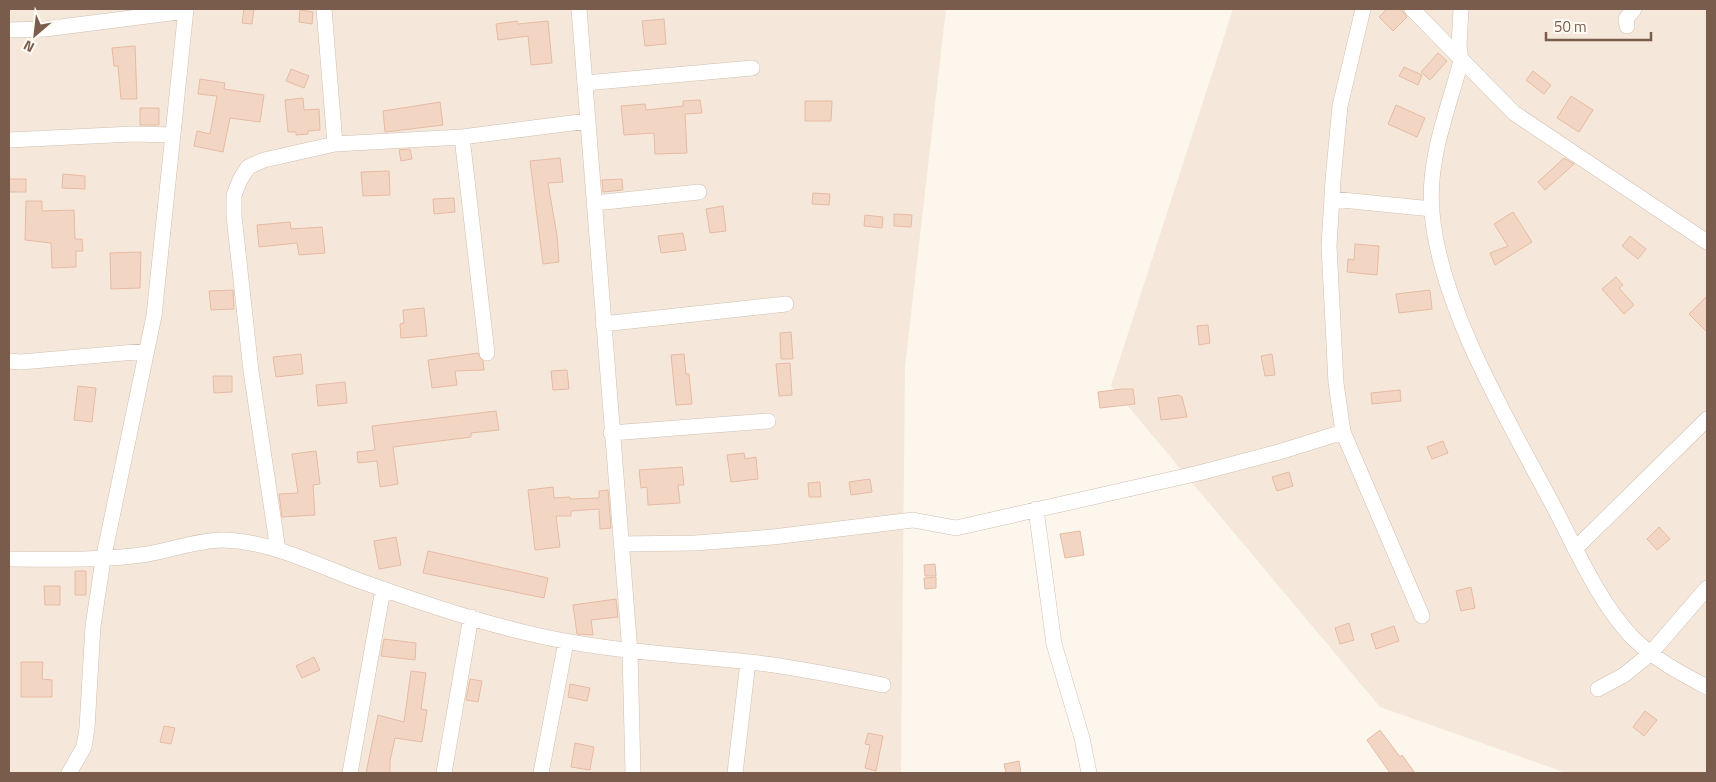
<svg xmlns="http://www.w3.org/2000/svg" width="1716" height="782" viewBox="0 0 1716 782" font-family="'Titillium Web',sans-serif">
	<rect width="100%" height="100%" fill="#fdf6ec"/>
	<path fill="#f5e8da" d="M9,9h937l-41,358 -4,406h-892z
		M1233,9h474v764h-141l-186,-66 -269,-321z"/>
	<path fill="#f3d5c3" stroke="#e6bba3" d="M244,9h10l-2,15 -10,-1z
		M1387,9h14l6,8 -14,14 -14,-14z
		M300,10l13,2 -1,12 -13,-2z
		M664,19l2,25 -21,2 -3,-25z
		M517,21l1,3 30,-3 4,42 -21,2 -3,-29 -30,4 -2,-16z
		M135,46l2,53h-16l-3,-33h-4l-2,-18z
		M1438,53l9,8 -17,19 -9,-8z
		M1404,67l18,8 -4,10 -19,-9z
		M291,69l18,7 -5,12 -18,-7z
		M1533,71l18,14 -7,9 -18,-14z
		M200,79l25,4 -1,6 40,6 -4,27 -30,-4 -7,34 -29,-6 3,-15 13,3 7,-38 -19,-2z
		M1571,96l22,14 -14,22 -22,-14z
		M303,98l1,12 15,-1 1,21 -12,1v3l-12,1v-3h-8l-3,-32z
		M700,100l2,13 -17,1 2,39 -32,1 -1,-21 -30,2 -3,-29 24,-2 1,6 37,-4v-5z
		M805,101h27l-1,20h-26z
		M440,102l3,23 -58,7 -2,-21z
		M1396,105l29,13 -8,19 -29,-13z
		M140,108h19v17h-19z
		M410,149l2,10 -11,2 -2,-11z
		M560,158l3,24 -15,1 9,53 2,26 -16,2 -13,-103z
		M1564,158l10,6 -29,26 -7,-8z
		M389,171l1,24 -27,1 -2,-24z
		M63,174l22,2v13l-23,-1z
		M9,179h17v13h-17z
		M622,179l1,11 -20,2 -1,-12z
		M813,193l17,1 -1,11 -17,-1z
		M454,198l1,14 -21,2 -1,-15z
		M26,201h16v10l32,-1 1,29h7l1,12h-7v16l-24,1 -1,-25 -26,-3z
		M723,206l3,25 -16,2 -4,-24z
		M1513,212l19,30 -37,23 -5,-12 18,-7 -14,-22z
		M894,214l18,1 -1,12 -17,-1z
		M865,215l18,2 -1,11 -18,-2z
		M290,222l1,7 31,-2 3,26 -26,2 -2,-12 -38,4 -2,-22z
		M683,233l3,17 -25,3 -3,-17z
		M1630,236l16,13 -8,10 -16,-13z
		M1355,244l24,2 -2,29 -30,-3 1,-13 6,1z
		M141,252l-1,36 -29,1 -1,-36z
		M1616,277l7,8 -4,3 15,17 -10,9 -22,-25z
		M233,290l1,19 -23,1 -2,-19z
		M1430,290l2,19 -33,4 -3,-19z
		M1707,296v36l-18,-18z
		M424,308l3,28 -26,2 -1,-14 4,-1 -1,-13z
		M1208,325l2,18 -11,2 -2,-19z
		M791,332l2,27h-12l-1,-26z
		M478,353l5,8 1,9 -29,1 2,14 -25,3 -4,-28z
		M301,354l2,20 -27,3 -3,-20z
		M684,354l2,20h3l3,30 -16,1 -5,-50z
		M1272,354l3,21 -10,1 -4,-20z
		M790,363l2,32 -13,1 -3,-32z
		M567,370l2,19 -16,1 -2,-19z
		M213,376h19v16l-18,1z
		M345,382l2,21 -29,3 -2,-21z
		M78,386l18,2 -4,34 -18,-2z
		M1122,389h11l2,15 -35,4 -2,-16z
		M1400,390l1,11 -29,3 -1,-11z
		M1179,395l3,2 5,20 -26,3 -3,-22z
		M496,411l3,19 -28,3v4l-78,10 5,37 -18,3 -3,-26 -19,2 -1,-11 18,-2 -3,-24z
		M1443,441l5,12 -16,6 -5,-12z
		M316,451l4,33 -7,1 2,30 -33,2 -3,-23 19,-1 -6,-39z
		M744,453l1,6 11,-2 2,22 -27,3 -4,-27z
		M682,467l2,18h-6l2,18 -32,2 -1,-18 -6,1 -2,-18z
		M1289,472l4,14 -16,5 -5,-14z
		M870,479l2,13 -21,3 -2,-13z
		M820,482l1,15h-12l-1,-14z
		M553,487l1,11 16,-1v2l29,-1v-7l9,-1 3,38 -11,1 -1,-20 -28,2v5h-15l4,31 -25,3 -7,-60z
		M1659,527l11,12 -13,11 -10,-11z
		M1080,531l4,24 -19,3 -5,-24z
		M396,537l5,28 -22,4 -5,-28z
		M428,551l120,27 -4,20 -121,-25z
		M935,564l1,12h-11l-1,-11z
		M75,571h11v24h-11z
		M936,577v11l-11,1 -1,-11z
		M44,586h16v19h-15z
		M1471,587l4,21 -14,3 -5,-20z
		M616,599l2,18 -27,3 2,15 -16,-1 -4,-29z
		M1349,623l5,17 -14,4 -5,-16z
		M1394,626l5,15 -23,8 -5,-15z
		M384,639l32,4 -1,17 -34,-4z
		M314,657l6,13 -18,8 -6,-12z
		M21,662h22l-1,17 10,1v17h-31z
		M411,671l15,2 -5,36 6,1 -5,32 -27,-4 -5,23v12h-24l12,-58 26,7z
		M470,679l12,2 -4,21 -12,-2z
		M570,684l20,4 -3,13 -19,-4z
		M1645,711l12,9 -13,16 -11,-9z
		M164,726l11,2 -4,16 -11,-2z
		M1380,730l20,27 2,-2 13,18h-25l-23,-33z
		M868,733l15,3 -7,35 -11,-3 5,-23 -5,-1z
		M575,743l19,4 -4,23 -19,-3z
		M1019,761l2,12h-15l-2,-9z"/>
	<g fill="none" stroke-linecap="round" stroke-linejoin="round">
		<defs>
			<path id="minor" d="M324,9l11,135
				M579,9l51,643 3,121
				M1363,9l-23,97 -7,74 -4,66 7,137 7,49 79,184
				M1412,9l102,104 193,129
				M1461,9l-2,37 2,15c-13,49 -34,99 -29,151 8,97 79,213 124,299 22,42 43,91 76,126 22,22 48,36 75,50
				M1627,26l-1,-7 8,-10
				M9,30l36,-1 141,-18
				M585,83l167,-15
				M462,137l25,216
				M9,140l124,-6 39,1
				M1332,199l100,10
				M595,203l104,-11
				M603,324l183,-20
				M9,361l12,1 126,-11
				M611,433l157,-12
				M1036,509l18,135 28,94 7,35
				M621,544l74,-1 78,-6 140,-17 43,8 243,-55 80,-21 64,-20
				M1575,549l132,-130
				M278,550l-27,-179 -17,-155v-21l6,-15 8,-13 16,-7 71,-16 127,-7 126,-16
				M9,559c46,0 93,2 139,-5 25,-4 49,-14 75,-14 47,1 94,25 137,41 53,19 108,38 163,51 75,19 151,22 227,30 45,5 89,14 133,23
				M1598,689l26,-14 26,-21 57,-66
				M69,773l15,-26 3,-19 6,-102 10,-66 51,-244 32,-307
				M350,773l33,-184
				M444,773l27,-156
				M541,773l25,-131
				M735,773l13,-111"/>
		</defs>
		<use href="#minor" stroke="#d1beb0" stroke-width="16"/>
		<use href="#minor" stroke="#fff" stroke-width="15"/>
	</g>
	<rect width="1716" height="782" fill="none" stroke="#7a5c4d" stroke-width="20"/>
	<g transform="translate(35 35) rotate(208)" stroke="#fffaf3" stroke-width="4" paint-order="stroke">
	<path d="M0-4L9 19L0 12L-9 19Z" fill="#7a5c4d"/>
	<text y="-8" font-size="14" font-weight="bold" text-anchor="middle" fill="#7a5c4d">N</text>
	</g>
	<path d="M1546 32v8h105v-8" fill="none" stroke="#7a5c4d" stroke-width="2.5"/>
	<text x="1554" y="32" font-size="15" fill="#7a5c4d" stroke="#fffaf3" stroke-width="4" paint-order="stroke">50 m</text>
</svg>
